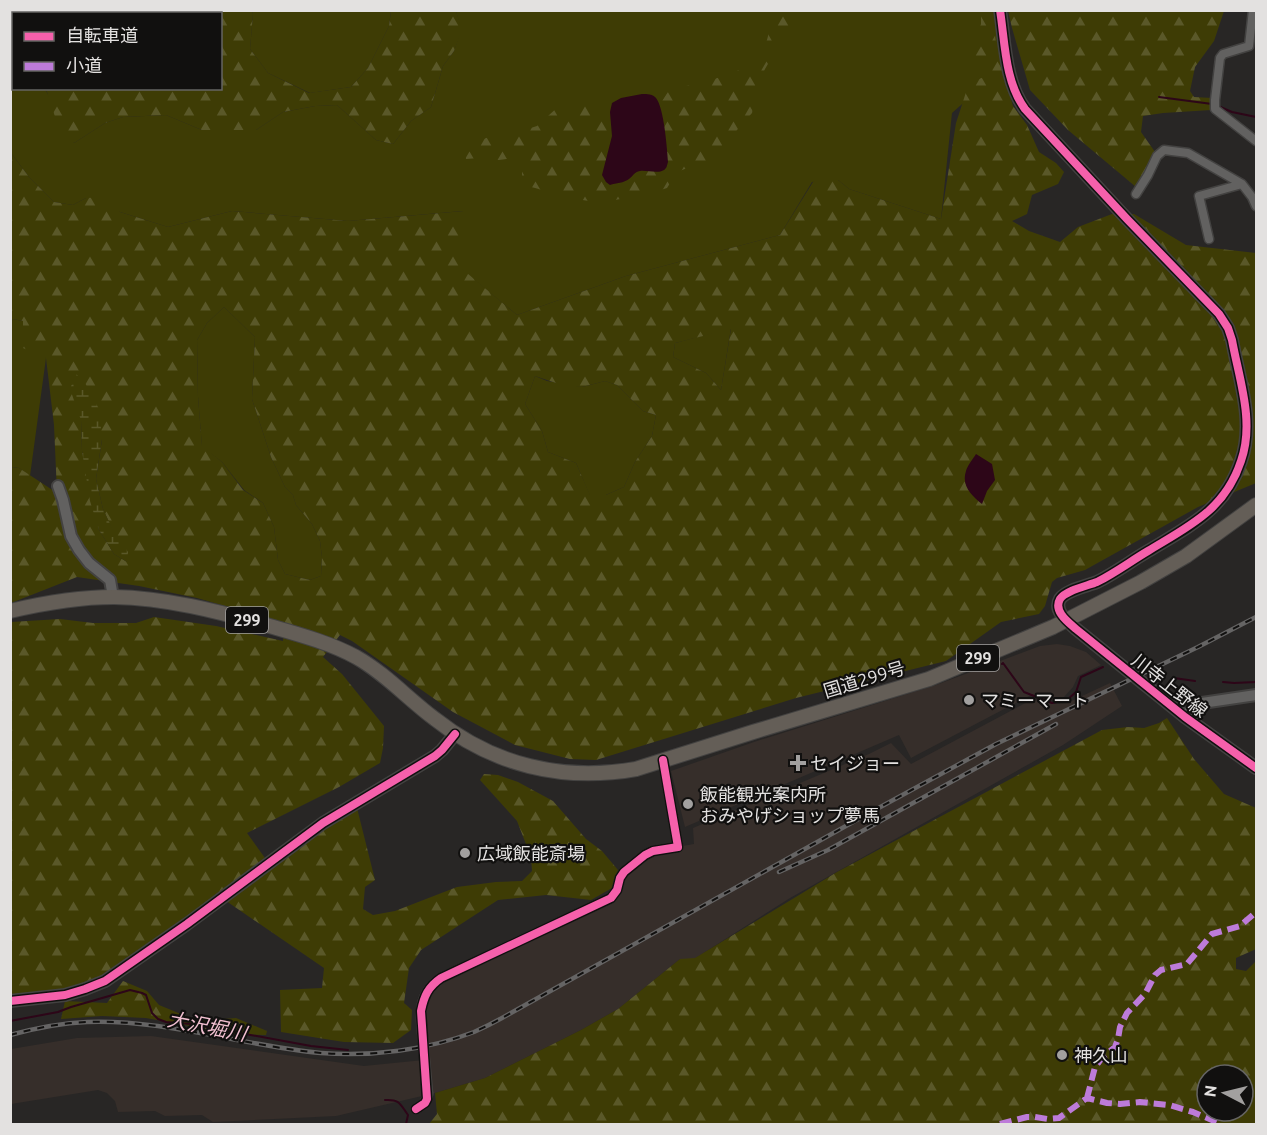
<svg xmlns="http://www.w3.org/2000/svg" width="1267" height="1135" viewBox="0 0 1267 1135" font-family="Ubuntu,'Noto Sans JP',sans-serif">
	<defs>
		<pattern id="forest-firs" width="22" height="20" patternUnits="userSpaceOnUse" patternTransform="scale(1.5)"><rect width="22" height="20" fill="#3e3c05"/><path d="M5 1l3.5 6h-7zM16 11l3.5 6h-7z" fill="#5a5829"/></pattern>
		<pattern id="wetland-marsh" width="20" height="14" patternUnits="userSpaceOnUse" patternTransform="scale(1.5)"><rect width="20" height="14" fill="#3e3c05"/><path d="M1 5h8M5 5V1M11 12h8M15 12V8" fill="none" stroke="#5a5829"/></pattern>
	</defs>
	<rect width="100%" height="100%" fill="#282625"/>
	<path fill="#362e2a" d="M1057,644l13,2 16,6 15,13 -23,11 -5,11 -9,10 -13,3 -20,-5 -120,63 -12,-23 -214,92 -14,-56 83,-29 182,-57 104,-39z
		M1110,683l12,23 -59,39 -273,153 -96,61h-14l-62,50 -37,21 -96,48 -50,15 -99,23 -123,6 -11,-7 -37,1 -10,-5 -37,1 -3,-11 -8,-8 -9,-3 -87,14v-55l66,-11 74,-2 213,30 60,-6 -3,-49 13,-28 177,-85 9,-20 33,-27 41,-7 -1,-16 176,-74 22,-11 20,21 122,-65 18,5 16,-1z"/>
	<path fill="#3e3c05" d="M47,11h108l-3,3h-104z
		M252,11h139l-2,15 -21,42 -17,19 -41,6 -42,-20 -18,-24 3,-35z
		M456,11h546l8,55 -24,17 -34,30 -11,106 -92,-30 -11,-9 -26,2 -32,53 -154,41 -109,39 -57,-47 3,-57 -115,10 -116,-10 -64,16 -48,-15 -34,-14 -13,7 -19,-3 -25,-25 -18,-24v-108l2,4 1,39 31,1 29,54 31,-20 18,-6 43,-2 36,15h54l27,-18 32,-6 22,-1 39,35 17,4 18,-23 20,-14 12,-41 11,-15 7,-21z
		M224,307l31,30 -3,62 19,58 14,30 8,8 3,10 16,19 8,17 2,16 -1,19 -11,4 -25,-6 -7,-14 -4,-33 -11,-24 -19,-13 -22,-28 -20,-15 -4,-50 -1,-57 10,-17z
		M13,319l10,2 23,37 -16,118 -11,-8 -8,-1 -1,-143z
		M731,328l-10,62 -15,-17 -33,-16 2,-14z
		M535,376l12,5 35,6 23,-6 12,4 26,26 13,4 -4,21 -17,26 -11,25 -18,8 -16,1 -14,-33 -28,-11 -6,-21 -17,-27z"/>
	<path fill="url(#forest-firs)" fill-rule="evenodd" d="M155,11h97l1,3 -3,35 18,24 41,20 42,-6 17,-19 21,-42 2,-15h65l6,19 -8,21 -11,15 -12,41 -20,14 -18,23 -17,-4 -39,-35 -22,1 -32,6 -27,18h-54l-36,-15 -43,2 -18,6 -31,20 -15,-14 -12,-37 -2,-3 175,-1v-74l-68,-1z
		M774,11h31l-22,27 -18,31 -6,12 1,9 -6,13 -2,10 -15,17 -5,8 -13,10 -10,14 -9,5h-10l-13,5 -10,16 -19,6 -33,6 -26,1 -13,-2 -12,2c-12,-8 -23,-12 -37,-15l-5,-8v-11l-9,-9 -14,2 -20,-2 -13,1 -1,-8 2,-6 33,-12 18,-1 19,-6 22,-20 25,-7 10,2 13,9 11,20 -8,38 -8,12 3,7h11l16,-8 12,-10 14,-62 12,-18c23,-4 83,-16 93,-38 5,-10 8,-29 11,-40z
		M981,11h11l5,40 16,55 14,19 12,27 17,11 8,9 -6,12 -26,11 -5,19 -15,7 17,10 31,11 18,-15 34,-13h22l52,31 70,8v230l-58,24 -113,63 -28,8 -5,4 -7,24 -6,8 -38,8 -55,39 -150,37 -200,62 -26,-1 -55,-14 -62,-33 -101,-71 -12,-6 -17,22 19,17 42,52 -1,22 -3,15 -41,24 -92,46 23,32 87,-57 18,72 -10,7 -2,22 10,6 22,-4 62,-24 39,-5 26,-1 10,-10 -1,-14 -14,-36 -37,-41 4,-6 14,1 20,7 35,19 33,38 16,12 16,19 -6,18 -21,12 -45,-5 -48,5 -77,50 -12,18 -5,35 8,7 -1,20 -18,13 -49,-1 -63,-10 -1,-42 42,-2 2,-20 -108,-74 -29,30 -102,65 -74,12v-379l49,-3 33,4h43l18,-6 62,9 67,15 2,-18 -88,-25 -58,-12 -62,-9 -66,26v-136l8,1 38,25 -3,-68 -8,-67 -23,-10 -1,-5 5,-4 -4,-7v-11l-10,-2 -2,5v-171l18,24 25,25 19,3 13,-7 20,-1 14,15 48,15 64,-16 116,10 116,-10 -3,57 56,47 109,-39 154,-41 33,-53 13,-8 11,-2 1,8 11,9 92,30 15,-96 13,-40 15,-6 6,-12 -21,-9 12,-32zM224,307l31,30 -3,62 19,58 14,30 8,8 3,10 16,19 8,17 2,16 -1,19 -11,4 -25,-6 -7,-14 -4,-33 -11,-24 -20,-13 -21,-28 -20,-16 -4,-49 -1,-57 10,-17zM731,329l-10,61 -15,-17 -33,-16 2,-14zM535,376l30,10 17,1 23,-6 12,4 26,26 13,4 -4,21 -17,26 -11,25 -18,8h-16l-14,-32 -28,-11 -6,-21 -17,-27zM81,420l21,20 -6,39 7,30 24,53 -13,-8 -15,-24 -17,-79z
		M1008,11h216l-10,30 -19,26 -5,24 4,6 18,1 -1,12 -48,3 -20,3 -2,16 14,20 -16,33 -3,2 -68,-57 -38,-40 -18,-62z
		M1167,718l27,41 30,35 32,14v141l-20,9v11l10,2 10,-10v163h-827l8,-10 -2,-21 50,-15 96,-48 37,-21 62,-50 15,-1 142,-86 265,-142 26,-3 16,1 15,-5zM1207,1075h36v36h-36z
		M123,981l24,10 12,14 39,16 38,-3 31,13 -1,4 -32,-1 -88,-16 -44,-2 -41,3 4,-18 42,2z"/>
	<path fill="url(#wetland-marsh)" d="M76,374l9,9 14,26 3,30 -6,40 7,30 10,21 15,22 -1,10 -13,-8 -15,-24 -9,-29 -8,-50 -1,-31 -11,-31z"/>
	<path fill="#2d0618" d="M642,94c5,0 11,0 14,4 8,10 11,50 12,64 -1,3 -1,6 -4,8 -6,4 -17,0 -24,1 -6,1 -7,5 -11,8 -5,4 -13,4 -19,6l-4,-3 -4,-7 10,-39 -2,-24 2,-9 9,-5z
		M976,454l16,10 3,16 -8,11 -5,13c-10,-8 -21,-18 -16,-33 1,-5 7,-12 10,-17z"/>
	<g fill="none" stroke-linecap="round" stroke-linejoin="round">
		<path stroke="#2d0618" stroke-width="2" d="M1159,97l53,7
			M1218,106l14,6 24,5
			M1002,664l1,-1 21,29 28,11 15,-3 9,-8 5,-15 22,-10
			M1223,682l11,1 22,-1
			M1172,686l2,-8 21,3
			M10,1021l48,-9 13,-5 59,-17 12,3 4,2 6,18 6,6 8,3 25,2 120,22 37,4
			M385,1100c15,-1 15,4 23,15l-2,9"/>
		<defs>
			<path id="minor" d="M1253,10l-4,36 -26,8 -3,4 -5,42v9l41,32
				M1136,194l12,-19 9,-19 7,-6 24,3 54,31 10,13 4,9
				M1209,239l-10,-43 43,-12
				M423,1040c-3,-26 -6,-45 18,-62l170,-80 6,-8 3,-12 4,-6 21,-17 8,-4 25,-4 -15,-87
				M416,1109l9,-6 3,-9"/>
			<path id="tertiary" d="M1000,10c5,33 5,72 25,99l102,110 92,95 9,14 4,12c7,39 23,82 9,121 -16,49 -52,65 -93,90 -17,10 -33,22 -51,31 -10,4 -31,8 -37,17 -7,12 8,23 16,30l109,88 71,51
				M58,486l5,14 8,36 8,14 10,13 21,17 3,17
				M1185,717l7,-10 10,-4 54,-8
				M10,1001l55,-6 20,-6 20,-8 82,-57 136,-101 112,-67 7,-6 13,-16"/>
			<path id="trunk" d="M10,611c34,-8 69,-14 104,-14 52,1 103,14 152,28 31,9 62,17 90,32 30,17 52,42 79,62 58,46 127,63 201,50l117,-37 176,-53 124,-52 88,-45 45,-26 70,-51"/>
		</defs>
		<use href="#minor" stroke="#434241" stroke-width="11"/>
		<use href="#tertiary" stroke="#434241" stroke-width="14"/>
		<use href="#trunk" stroke="#434241" stroke-width="16"/>
		<use href="#minor" stroke="#626160" stroke-width="8"/>
		<use href="#tertiary" stroke="#626160" stroke-width="10"/>
		<use href="#trunk" stroke="#645e57" stroke-width="14"/>
		<defs>
			<path id="rail" d="M779,872l49,-22 228,-126
				M10,1035c26,-7 51,-12 77,-13 79,-3 156,24 234,31 50,4 106,-3 153,-21 9,-4 19,-9 28,-14l360,-201 134,-73 202,-97 58,-30"/>
		</defs>
		<use href="#rail" stroke="#656464" stroke-width="4.5"/>
		<use href="#rail" stroke="#11100f" stroke-width="2" stroke-dasharray="7" stroke-linecap="butt"/>
		<defs>
			<path id="minor-bridge" d="M423,1040l5,54"/>
		</defs>
		<use href="#minor-bridge" stroke="#434241" stroke-width="11" stroke-linecap="butt"/>
		<use href="#minor-bridge" stroke="#626160" stroke-width="8"/>
		<path stroke="#bd7bd9" stroke-width="6" stroke-dasharray="12 6" stroke-linecap="butt" d="M1087,1098l8,-31 7,-9 13,-11 3,-8 2,-12 7,-14 18,-19 10,-19 6,-5 26,-6 25,-30 28,-8 16,-14
			M1000,1124l27,-7h8l13,2 11,-1 28,-20 20,5 13,1 20,-2 29,3 24,7 28,12"/>
		<defs>
			<path id="cycleway" d="M1000,10c5,33 5,72 25,99l102,110 92,95 9,14 4,12c7,39 23,82 9,121 -16,49 -52,65 -93,90 -17,10 -33,22 -51,31 -10,4 -31,8 -37,17 -7,12 8,23 16,30l109,88 71,51
				M10,1001l55,-6 20,-6 20,-8 82,-57 136,-101 112,-67 7,-6 13,-16
				M416,1109l9,-6 2,-4 -6,-88c3,-15 7,-24 20,-33l170,-80 6,-8 3,-12 4,-6 21,-17 8,-4 25,-4 -15,-87"/>
		</defs>
		<use href="#cycleway" stroke="#11100f" stroke-width="11"/>
		<use href="#cycleway" stroke="#f560ab" stroke-width="8"/>
	</g>
	<g fill="#a2a09f" stroke="#11100f" stroke-width="2">
		<circle cx="969" cy="700" r="6"/>
		<path d="M795 754h6v6h6v6h-6v6h-6v-6h-6v-6h6z"/>
		<circle cx="688" cy="804" r="6"/>
		<circle cx="465" cy="853" r="6"/>
		<circle cx="1062" cy="1055" r="6"/>
	</g>
	<g text-anchor="middle" dominant-baseline="central" stroke-width="4.5" stroke-linejoin="round" paint-order="stroke">
		<g fill="#11100f" stroke="#a4a2a1" stroke-width="1.5">
			<rect x="226" y="607" width="42" height="26" rx="4.5"/>
			<rect x="957" y="645" width="42" height="26" rx="4.5"/>
		</g>
		<g font-size="16" font-weight="bold" fill="#e3e1e0">
			<text x="247" y="620">299</text>
			<text x="978" y="658">299</text>
		</g>
		<g font-size="18" fill="#e3e1e0" stroke="#11100f">
			<text transform="translate(864 679) rotate(-17)">国道299号</text>
			<text transform="translate(1170 685) rotate(38)">川寺上野線</text>
		</g>
		<g font-size="18" fill="#e3e1e0" stroke="#11100f" text-anchor="start">
			<text x="981" y="700">マミーマート</text>
			<text x="810" y="763">セイジョー</text>
			<text x="700" y="794">飯能観光案内所<tspan x="700" dy="21">おみやげショップ夢馬</tspan></text>
			<text x="477" y="853">広域飯能斎場</text>
			<text x="1074" y="1055">神久山</text>
		</g>
		<g font-size="20" font-style="italic" fill="#f1bfd0" stroke="#11100f">
			<text transform="translate(207 1026) rotate(11)">大沢堀川</text>
		</g>
	</g>
	<rect width="1267" height="1135" fill="none" stroke="#e3e1e0" stroke-width="24"/>
	<rect x="12" y="12" width="210" height="78" fill="#11100f" stroke="#656463" stroke-width="1.5"/>
	<rect x="24" y="32" width="30" height="9" fill="#f560ab" stroke="#656463" stroke-width="1.5"/>
	<text x="66" y="42" font-size="18" fill="#e3e1e0">自転車道</text>
	<rect x="24" y="62" width="30" height="9" fill="#bd7bd9" stroke="#656463" stroke-width="1.5"/>
	<text x="66" y="72" font-size="18" fill="#e3e1e0">小道</text>
	<g transform="translate(1225 1093) rotate(277)"><circle r="28" fill="#11100f" stroke="#656463" stroke-width="1.5"/>
	<path d="M0-4.5L10 22L0 15L-10 22Z" fill="#a2a09f"/>
	<text y="-9" font-size="16" font-weight="bold" text-anchor="middle" fill="#e3e1e0">N</text>
	</g>
</svg>
